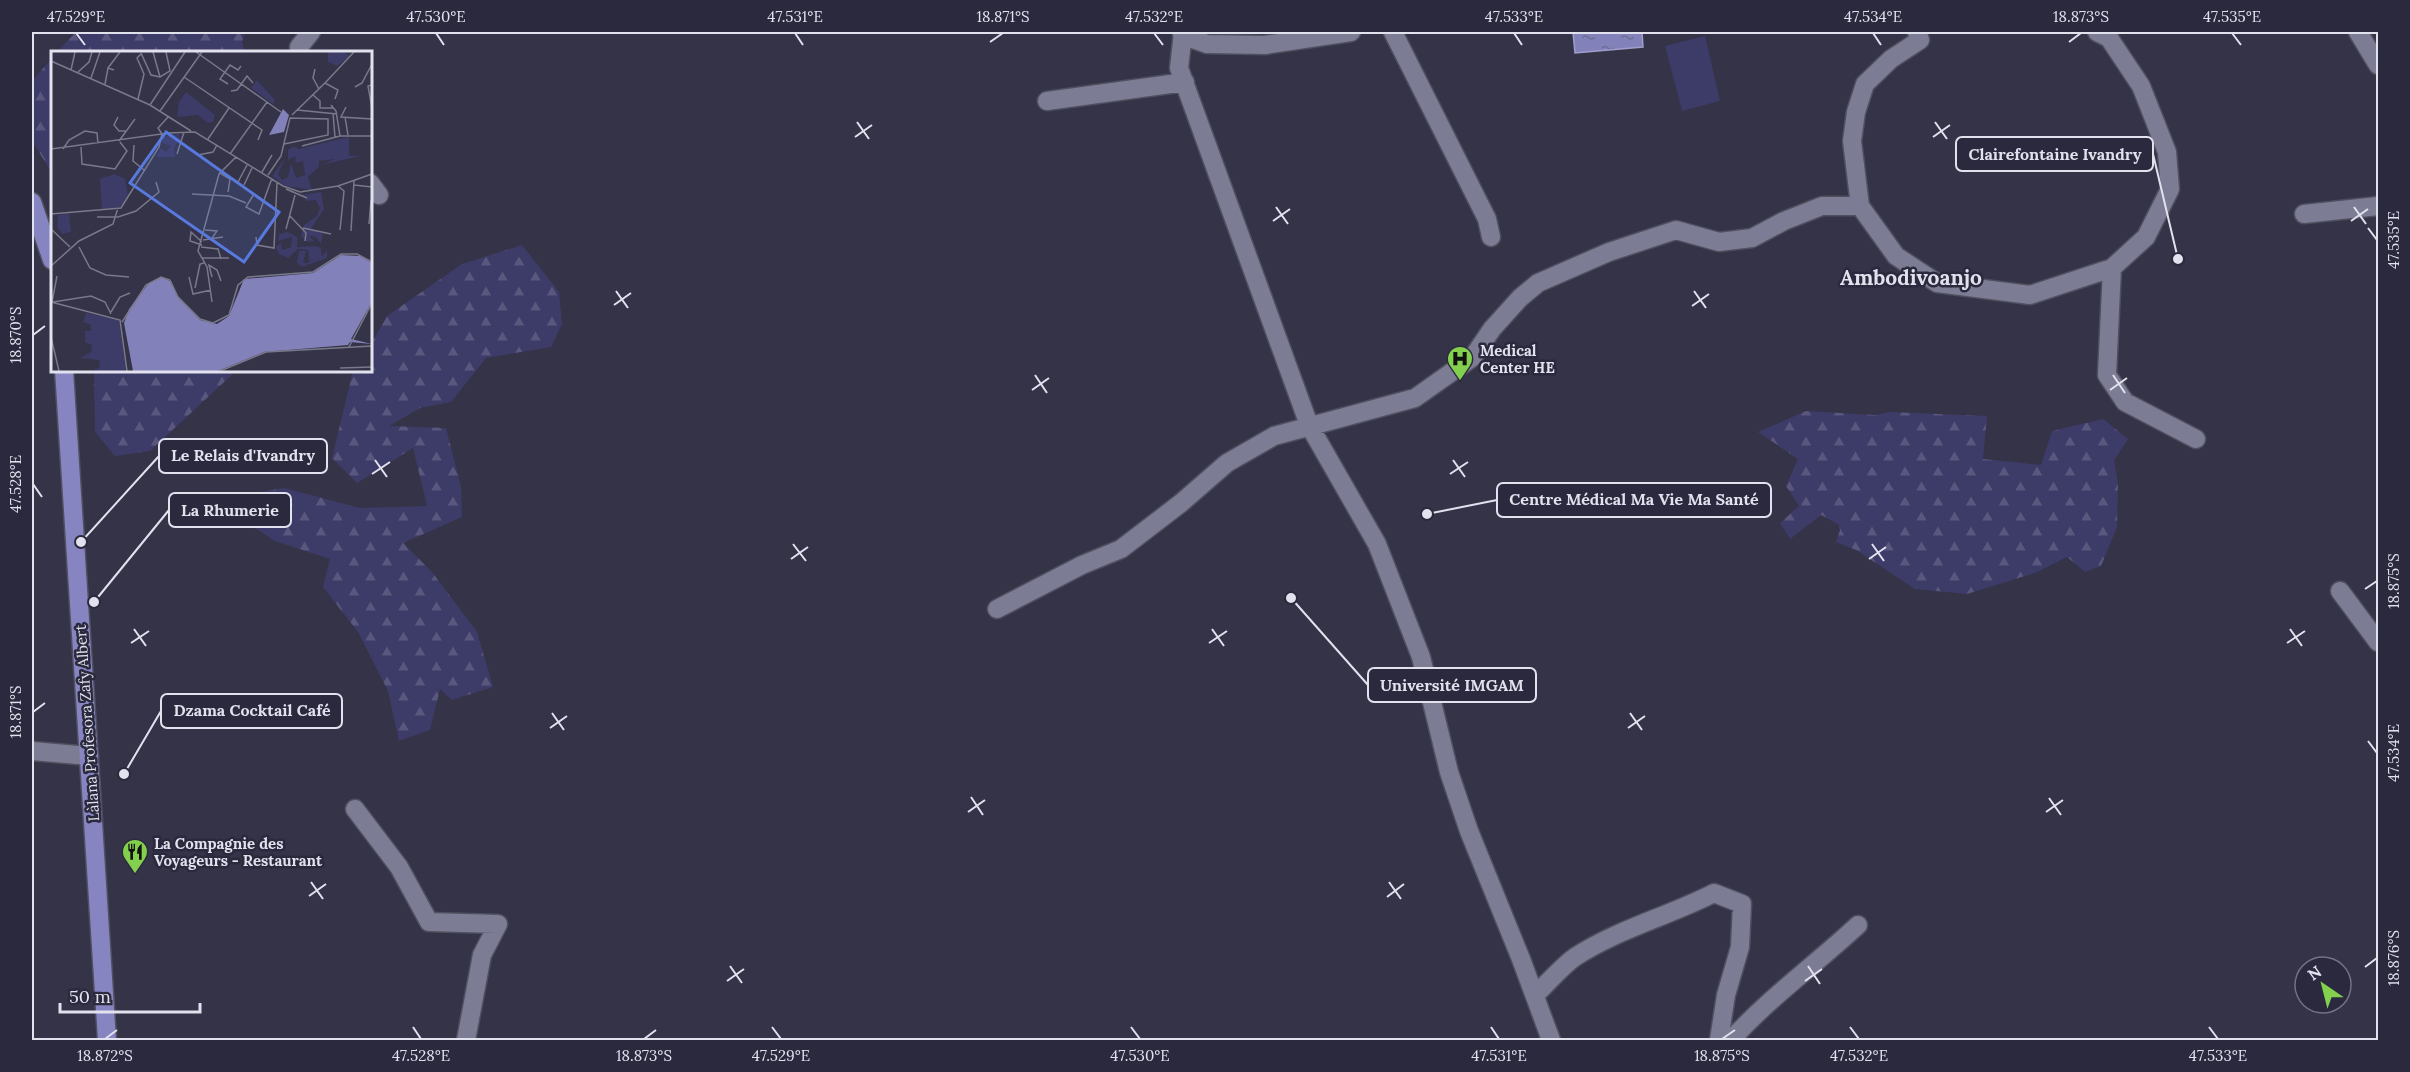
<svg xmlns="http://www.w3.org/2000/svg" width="2410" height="1072" viewBox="0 0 2410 1072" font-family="Lora,serif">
	<defs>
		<pattern id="forest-firs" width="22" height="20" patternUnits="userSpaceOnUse" patternTransform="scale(1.5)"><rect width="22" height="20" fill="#3d3b68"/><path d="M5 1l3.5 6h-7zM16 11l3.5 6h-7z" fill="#59577e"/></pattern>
		<pattern id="water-ripples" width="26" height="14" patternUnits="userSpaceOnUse" patternTransform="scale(1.5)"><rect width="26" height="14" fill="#8381ba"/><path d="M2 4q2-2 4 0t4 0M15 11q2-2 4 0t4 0" fill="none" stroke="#6d6c92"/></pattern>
	</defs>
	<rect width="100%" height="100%" fill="#343348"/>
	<path fill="url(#forest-firs)" d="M76,32h169l-3,10 3,10h-188z
		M52,58v115l-20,-32v-60z
		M522,245l37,47 3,32 -11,23 -65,11 -35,44 -31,6 -31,18 57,2 15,59 1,30 -59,26 29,29 45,60 16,55 -41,13 -12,-11 -10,41 -31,11 -11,-50 -30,-59 -35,-45 7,-28 -55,-18 -29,-19 -7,-26 45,-8 76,20 67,-2 -14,-58 -56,35 -25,-25 20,-83 2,-4 16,-1 1,-26 16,-28 75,-52z
		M94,371v-1l142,1 -86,80 -35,5 -20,-24z
		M1806,411l70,4 14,-3 97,4 -4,43 58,6 11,-34 51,-12 25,20 -14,21 4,24 -1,43 -16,39 -16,6 -18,-15 -32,16 -68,21 -52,-5 -59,-39 -20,-8 4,-12 -1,-5 -18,-10 -31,24 -10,-16 19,-17 -13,-20 12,-27 -40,-27z"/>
	<path fill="#3d3b68" d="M1705,36l15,65 -38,10 -17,-65z"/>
	<path fill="url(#water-ripples)" stroke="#a09eca" stroke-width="1.5" d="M1573,32h69l1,15 -68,6z"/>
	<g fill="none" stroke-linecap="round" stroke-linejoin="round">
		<defs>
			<path id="minor" d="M1183,32l-4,36 130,357 68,119 44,113 28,115 20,59 52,128 30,81
				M1393,32l94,187 4,18
				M1917,32l3,8 -29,19 -26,25 -9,28 -4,29 8,65 36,50 41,27 93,12 82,-27 34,-31 24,-48 -3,-37 -26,-66 -32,-48 -12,-6
				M2358,32l20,33
				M1182,35l25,9 58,1 86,-13
				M300,52l-1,-5 12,-15
				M1047,101l138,-19
				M370,183l9,12
				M2304,214l74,-8
				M2112,268l-5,107 18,27 71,37
				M2340,591l38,51
				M997,609l85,-44 39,-16 60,-46 46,-40 47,-27 141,-38 58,-41 19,-28 28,-31 18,-15 71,-31 67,-22 43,12 33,-4 32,-17 38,-15h38
				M32,751l57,5
				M355,809l44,58 30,55 69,2 -16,31 -16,85
				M1535,995c13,-12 26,-28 40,-38 43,-28 94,-41 139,-64l28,11 -2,43 -14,48 -7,45
				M1731,1040c38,-42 85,-76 127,-115"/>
			<path id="major" d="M32,202l20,58
				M64,370l43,670"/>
		</defs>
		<use href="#minor" stroke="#4f4f5f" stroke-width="21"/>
		<use href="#major" stroke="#4f4f5f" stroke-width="21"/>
		<use href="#minor" stroke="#7c7d94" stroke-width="18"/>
		<use href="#major" stroke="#8684c1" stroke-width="18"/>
	</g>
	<path fill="none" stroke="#e2e2ef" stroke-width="2" d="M76,33l9,12M436,33l8,12M795,33l8,12M1154,33l9,12M1514,33l8,12M1873,33l8,12M2232,33l9,12M990,42l13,-9M2069,42l12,-9M857,122l12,17M1935,122l12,17M855,137l17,-12M1933,137l17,-12M1276,207l12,17M2354,207l12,17M1273,221l17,-12M2351,221l17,-12M2368,228l9,12M616,291l12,17M1694,291l12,17M614,305l17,-12M1692,306l17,-12M33,335l12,-9M1035,375l12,18M2113,375l12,18M1032,390l17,-12M2110,390l17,-12M375,460l12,17M1453,460l12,17M372,474l18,-12M1450,474l18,-12M33,484l9,13M793,544l13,17M1872,544l12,17M791,559l17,-12M1869,559l17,-12M2365,589l12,-8M134,629l12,17M1212,629l12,17M2290,629l12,17M131,643l18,-12M1209,643l18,-12M2287,643l18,-12M33,712l12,-9M552,713l12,17M1630,713l12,17M550,728l17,-12M1628,728l17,-12M2368,741l9,12M971,797l12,18M2049,798l12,17M968,812l17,-12M2046,812l17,-12M311,882l12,17M1389,882l12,17M309,896l17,-12M1387,897l17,-13M730,966l12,17M1808,966l12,18M2365,967l12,-9M727,981l17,-12M1805,981l17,-12M413,1027l8,12M772,1027l9,12M1131,1027l9,12M1491,1027l8,12M1850,1027l9,12M2209,1027l9,12M105,1039l12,-9M644,1039l12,-9M1722,1039l13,-9"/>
	<defs>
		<symbol id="hospital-pin" viewBox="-11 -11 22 30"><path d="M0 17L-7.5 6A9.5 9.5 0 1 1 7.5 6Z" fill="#83d04e" stroke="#2a293d"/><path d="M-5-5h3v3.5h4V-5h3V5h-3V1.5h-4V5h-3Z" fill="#111"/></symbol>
		<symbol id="restaurant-pin" viewBox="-11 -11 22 30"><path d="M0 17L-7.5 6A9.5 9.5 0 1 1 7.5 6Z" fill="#83d04e" stroke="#2a293d"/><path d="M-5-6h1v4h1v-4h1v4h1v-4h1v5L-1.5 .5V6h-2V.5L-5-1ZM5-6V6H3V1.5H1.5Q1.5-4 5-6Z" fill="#111"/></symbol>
	</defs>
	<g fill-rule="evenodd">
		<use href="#hospital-pin" x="1445" y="344" width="30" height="40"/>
		<use href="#restaurant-pin" x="120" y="837" width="30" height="40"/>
	</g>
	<g text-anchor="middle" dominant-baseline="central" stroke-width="5" stroke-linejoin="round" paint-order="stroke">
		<g font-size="15" font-weight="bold" fill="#e2e2ef" stroke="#2a293d" text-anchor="start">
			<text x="1480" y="350">Medical<tspan x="1480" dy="17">Center HE</tspan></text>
			<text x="154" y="843">La Compagnie des<tspan x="154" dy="17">Voyageurs - Restaurant</tspan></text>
		</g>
		<g font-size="15" fill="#e2e2ef" stroke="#2a293d">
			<text transform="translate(87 723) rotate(-94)">Làlana Profesora Zafy Albert</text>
		</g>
		<g font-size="21" font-weight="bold" fill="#e2e2ef" stroke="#2a293d">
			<text x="1911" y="277">Ambodivoanjo</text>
		</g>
	</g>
	<g transform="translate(51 51)">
		<rect width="321" height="321" fill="#343348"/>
		<path d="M277,1h15l7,4 -13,10 -9,-4zM135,41l29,23 -2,7 -5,1 -10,-8 -21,2 2,-15zM127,83l3,2 -7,12 1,9h-19l5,-9 5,4 5,-6 -9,-3 1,-6zM298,86v19h11l-39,9 14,-6 -16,2v6l-11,10 4,13 -26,-4 -14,-10 14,-19 -8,17 4,6 6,-3 3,-14 5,15 9,-3 -2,-14 -7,2 -1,-7 -7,4v-10l6,-4 4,3zM270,141l3,17 -14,21 13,4 -2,10 -5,-7 -7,-1 5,5 -7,1 -6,-6 3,-11 13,-9 3,-8 -4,-8 -9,1 -5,-6zM237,181l9,5v10l19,-1 5,2 1,8 5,-6v8l-25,9 -5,-5 2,-11h7l-3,12h5l6,-5 -5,3 -1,-11 -10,-1 -10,9 -9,-4 -3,-7 5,-4 1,7 9,-3 1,-10 -14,4 1,-7z" fill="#3d3b68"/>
		<path d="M35,262l33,7 7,51h-33l7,-4 -1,-7 -19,-2 11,-6 1,-7 -7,-3v-11h6v-6l-8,-3z" fill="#3d3b68"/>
		<path d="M206,29l18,20 -2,4 -22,-16z" fill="#3d3b68"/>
		<path d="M63,123l11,5 3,17 -8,11 -18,2 -2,-30zM18,163l2,18 -9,2 -5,-7 1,-12z" fill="#3d3b68"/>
		<path d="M232,58l6,6 -5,17 -15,3zM290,204l19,1 12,7v39l-21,37 21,5 -22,-2 -2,3 -84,7 -46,19h-85l-9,-48 5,-14 20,-26 12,-6 9,4 7,14 23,25 17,4 12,-8 15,-37 69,-6z" fill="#8381ba"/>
		<path fill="none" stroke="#7a798b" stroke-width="1.5" d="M102,1l7,25M145,1l85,60M90,2l10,22 9,2 10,-6 -4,-19M0,10l99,44 41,26M57,17l12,-16M264,18l-2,9 6,11M20,19l4,-18M27,21l11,-10 3,-10M133,26l78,53 -4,10M40,27l9,-26M274,32l29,-31M54,33l3,-16 6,2M177,33l-8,-5 10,-14 8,5 3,-4M321,34l-4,1 4,22M304,36l7,-4 10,-19M180,40l6,-1 10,-14 6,7M262,44l7,6v7h13M87,48l6,-25 -7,-16 4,-4M99,54l35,-53M280,54l5,6 4,25M295,56l-5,10 31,2M246,59l40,4M109,60l42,-59M282,62l2,24M241,64l33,-32 13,7 -3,9M67,66l-4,8 5,6h7M294,66l3,18M157,88l21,-31M68,90l16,-22M83,94l-1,16 11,9M251,95l38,-10h32M30,96l1,17 33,5 12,-18 -7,-9M0,98l111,-15 -4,-6 11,-12M12,98l6,-9 16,-9 12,2 1,11M126,103l7,-22M179,103l37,-52M147,104l15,-3 4,-7M211,121l10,-17M169,122l10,6 -2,13M217,124l13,-19 9,-38 38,1v16l-44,9M187,131l9,-17M193,134l8,-17M303,134l18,2M287,135l6,5 -4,39M235,138l21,9M141,143l37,2 17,7M203,143l-8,13 13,7 13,-36M0,163l70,-6 38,-61 3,-13 6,-1 27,-1 88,54 17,6 38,-6 34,-12M239,165l16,17 -1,8M46,166h21l18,-6 23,-19 -3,-10M318,173l2,-24M252,177l28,6M0,178l19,18M235,178l9,-34M154,179l12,1 -5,7M300,180l3,-50M205,186l1,8 17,3 3,-65M152,189l20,-3M151,191l-11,-10 -1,9 12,4M28,196l11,21 16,7 23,2M150,196l17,2 3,10M151,207h27M0,215l28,-25 34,-17 5,-16M138,226l4,17 18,-4M161,226l-3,-12 8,5 4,11M144,237l5,-24 4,-1M0,251l69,18 7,51M1,251l5,-26M2,251l38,-6 14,6 6,12M161,251l-5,-35 -9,-16 21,-77 17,-17M60,261l9,-15 10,-4M71,271l24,-37 15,-8 9,3 8,17 22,22 13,4 16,-8 9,-30 10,-8 65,-5 28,-18h16l15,8M0,286l8,34M298,296l23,-44M289,317l32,-1M169,320l46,-19 106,-6"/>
		<path fill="#587adf" fill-opacity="0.15" stroke="#587adf" stroke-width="3" d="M115,81l113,80 -35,50 -114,-79z"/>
		<rect width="321" height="321" fill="none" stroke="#e2e2ef" stroke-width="3"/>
	</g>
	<path fill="none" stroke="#e2e2ef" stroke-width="2" d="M2178 259L2153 154M81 542L159 456M1427 514L1497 500M94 602L169 510M1291 598L1368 685M124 774L161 711"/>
	<g fill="#e2e2ef" stroke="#2a293d" stroke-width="2">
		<circle cx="2178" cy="259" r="6"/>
		<circle cx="81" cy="542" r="6"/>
		<circle cx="1427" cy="514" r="6"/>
		<circle cx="94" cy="602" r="6"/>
		<circle cx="1291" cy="598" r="6"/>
		<circle cx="124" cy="774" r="6"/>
	</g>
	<g fill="#2a293d" stroke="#e2e2ef" stroke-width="2">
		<rect x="1956" y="137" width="197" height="34" rx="6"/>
		<rect x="159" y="439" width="168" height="34" rx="6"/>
		<rect x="1497" y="483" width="274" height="34" rx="6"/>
		<rect x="169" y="493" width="122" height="34" rx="6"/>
		<rect x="1368" y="668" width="168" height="34" rx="6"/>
		<rect x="161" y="694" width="181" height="34" rx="6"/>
	</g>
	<g font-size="16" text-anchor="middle" font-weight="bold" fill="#e2e2ef">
		<text x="2055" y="160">Clairefontaine Ivandry</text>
		<text x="243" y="461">Le Relais d'Ivandry</text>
		<text x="1634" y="505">Centre Médical Ma Vie Ma Santé</text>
		<text x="230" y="516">La Rhumerie</text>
		<text x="1452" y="691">Université IMGAM</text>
		<text x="252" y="716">Dzama Cocktail Café</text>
	</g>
	<rect width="2410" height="1072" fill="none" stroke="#2a293d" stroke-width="66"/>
	<g transform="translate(2323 985) rotate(325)"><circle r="28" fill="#2a293d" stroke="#747384" stroke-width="1.5"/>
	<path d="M0-4.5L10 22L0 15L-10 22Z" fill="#83d04e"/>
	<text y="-9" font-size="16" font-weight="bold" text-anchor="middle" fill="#e2e2ef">N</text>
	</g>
	<path d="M60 1003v9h140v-9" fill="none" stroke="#e2e2ef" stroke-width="3"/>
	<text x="69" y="1003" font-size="18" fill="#e2e2ef" stroke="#2a293d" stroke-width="4.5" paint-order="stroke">50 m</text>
	<rect x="33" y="33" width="2344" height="1006" fill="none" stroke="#e2e2ef" stroke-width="2"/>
	<g font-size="15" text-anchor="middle" fill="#e2e2ef">
		<text x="76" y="22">47.529°E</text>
		<text x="436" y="22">47.530°E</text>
		<text x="795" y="22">47.531°E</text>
		<text x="1003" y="22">18.871°S</text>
		<text x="1154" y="22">47.532°E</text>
		<text x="1514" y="22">47.533°E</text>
		<text x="1873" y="22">47.534°E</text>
		<text x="2081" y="22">18.873°S</text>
		<text x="2232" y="22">47.535°E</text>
		<text transform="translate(2394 240) rotate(-90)" y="5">47.535°E</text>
		<text transform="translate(16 335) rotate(-90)" y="5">18.870°S</text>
		<text transform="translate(16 484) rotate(-90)" y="5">47.528°E</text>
		<text transform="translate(2394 581) rotate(-90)" y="5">18.875°S</text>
		<text transform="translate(16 712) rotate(-90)" y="5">18.871°S</text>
		<text transform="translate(2394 753) rotate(-90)" y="5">47.534°E</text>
		<text transform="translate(2394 958) rotate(-90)" y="5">18.876°S</text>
		<text x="105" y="1061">18.872°S</text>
		<text x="421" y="1061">47.528°E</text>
		<text x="644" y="1061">18.873°S</text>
		<text x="781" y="1061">47.529°E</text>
		<text x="1140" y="1061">47.530°E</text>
		<text x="1499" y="1061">47.531°E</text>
		<text x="1722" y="1061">18.875°S</text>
		<text x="1859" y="1061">47.532°E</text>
		<text x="2218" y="1061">47.533°E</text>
	</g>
</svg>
